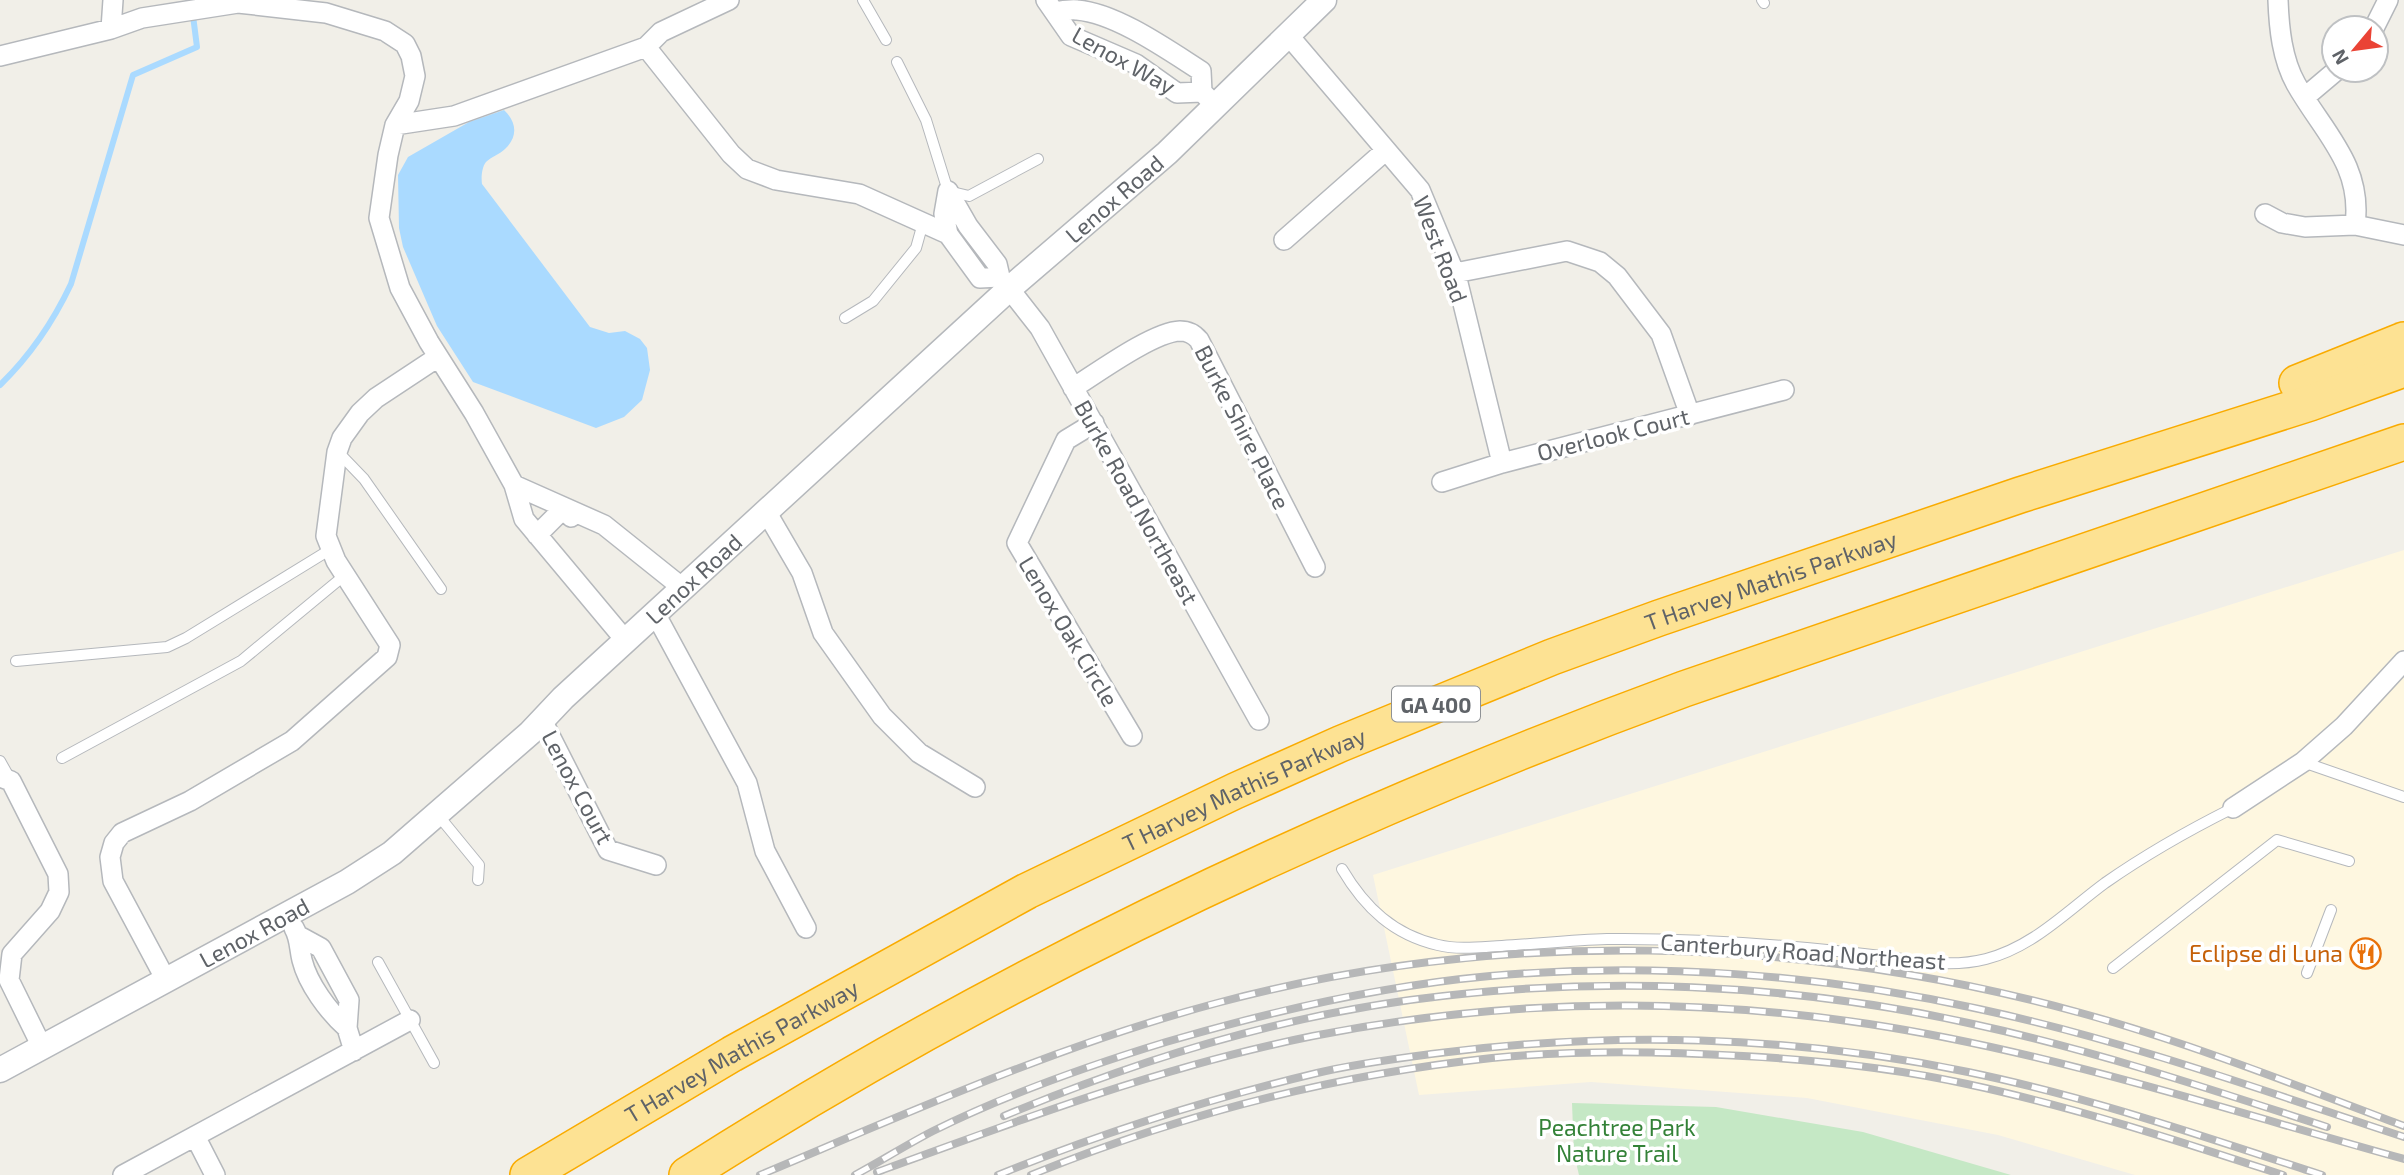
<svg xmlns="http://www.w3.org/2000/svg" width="2404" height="1175" viewBox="0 0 2404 1175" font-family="'Exo 2',sans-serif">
	<rect width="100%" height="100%" fill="#f1efe8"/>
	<path fill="#fef7e0" d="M2404,550v625h-269l-137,-40 -191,-37 -216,-16 -172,13 -46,-220z"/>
	<path fill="#c5e8c5" d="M1572,1103l144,4 147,25 148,43h-432l-5,-21z"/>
	<path fill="#aadaff" d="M504,110c13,12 14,27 1,39 -5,5 -14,8 -19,13 -4,5 -5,15 -4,22l108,143 19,6 16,-2 15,8 7,9 3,22 -8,30 -18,17 -28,11 -123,-46 -36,-56 -34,-79 -4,-19 -1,-53 10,-18 61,-35z"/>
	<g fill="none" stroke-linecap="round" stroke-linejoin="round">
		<path stroke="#aadaff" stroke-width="6" d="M0,385c31,-30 53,-63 71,-101l62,-209 64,-28 -6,-47"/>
		<defs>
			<path id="service" d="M863,0l23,40
				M1762,0l2,3
				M897,62l29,58 22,71 21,5 69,-37
				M845,318l28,-17 43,-53 7,-25
				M338,452l26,27 77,110
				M16,661l151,-14 19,-9 145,-89
				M62,758l179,-97 104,-86
				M0,761l9,16
				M2303,762l101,35
				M438,815l41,50 -1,15
				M1342,869c23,39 52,66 96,76 21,5 43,2 64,1 35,-2 70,-6 105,-7 92,-1 183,6 274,17 35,5 70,12 105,3 47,-12 81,-48 119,-76 40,-28 84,-53 128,-75
				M378,962l56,101
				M2113,968l164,-128 72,21
				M2307,973l24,-63"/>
			<path id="minor" d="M1046,0l25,36 65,28 41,29 25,-1
				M2278,0c1,28 4,59 18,84 27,48 67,81 59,141
				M1055,12c7,-1 15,-3 22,-2 39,3 91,40 124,61l1,21 14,14
				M2374,28l14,-28
				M111,29l2,-29
				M1289,36l131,154 37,89 45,184
				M646,47l85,107 16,15 29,11 83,14 89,40
				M0,56l111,-27 31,-11 96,-15 88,10 59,18 20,13 6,12 4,20 -6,25 -14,24 -7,30 -9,63 21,70 29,54 45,71 40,72 10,34 102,122
				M2305,97l32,-27
				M395,125l59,-9 192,-69 15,-15 68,-32
				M948,191l20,35 29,38 3,13 40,51 219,392
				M948,191l-4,23 4,20 32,44 20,-1
				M2265,214l17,9 23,4 50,-2 49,10
				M1284,240l101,-89
				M1455,273l112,-22 33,11 17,14 44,58 29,81
				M1073,388c24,-15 80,-56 107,-57 7,0 14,3 19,9l116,227
				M1094,423l-28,17 -49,103 115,193
				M1442,482l60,-19 282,-73
				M514,485l90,40 80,64
				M767,513l35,60 21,60 59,83 37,37 56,34
				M537,535l27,-27 7,9
				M656,615l91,168 18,68 41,77
				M542,720l66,130 48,15
				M0,777l11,4 47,93 1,18 -9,19 -38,43 -3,26 33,67
				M2233,808l70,-46 41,-36 60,-65
				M294,928c6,10 5,20 8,32 6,24 26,51 45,68
				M299,936l22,12 28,52 -2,28 7,23
				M166,980l-53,-99 -3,-24 4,-14 8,-10 68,-32 102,-60 95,-84 3,-12 -54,-84 -10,-25 11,-84 5,-14 18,-25 16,-15 62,-41
				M195,1136l20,39
				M123,1175l287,-155"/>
			<g id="tertiary">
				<path id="s1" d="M0,1070l347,-188 45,-29 138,-120 33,-35 447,-410 157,-135 157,-153"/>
			</g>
			<g id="motorway">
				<path d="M2297,383l107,-43"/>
				<path id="s2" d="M528,1175l204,-121 295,-163 208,-100 105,-47 212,-87 107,-39 361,-123 290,-92 94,-34"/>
				<path d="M687,1175c313,-200 649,-358 997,-486l720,-247"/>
			</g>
		</defs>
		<use href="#service" stroke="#b5b8bc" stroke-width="12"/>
		<use href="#minor" stroke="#b5b8bc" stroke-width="22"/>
		<use href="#tertiary" stroke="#b5b8bc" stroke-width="27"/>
		<use href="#motorway" stroke="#f9ab00" stroke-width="38"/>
		<use href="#service" stroke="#fff" stroke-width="10"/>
		<use href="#minor" stroke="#fff" stroke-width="19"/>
		<use href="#tertiary" stroke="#fff" stroke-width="24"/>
		<use href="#motorway" stroke="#fde293" stroke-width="35"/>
		<defs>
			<path id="rail" d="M1004,1116c129,-54 267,-97 406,-116 186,-25 379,-17 563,24 120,26 237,65 354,103
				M877,1172c142,-52 287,-106 436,-136 183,-36 372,-40 556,-12 182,28 358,86 535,135
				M760,1175c150,-63 299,-130 457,-172 281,-75 583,-68 864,10 109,30 217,73 323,113
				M855,1175c26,-14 51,-30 78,-44 74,-37 154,-65 233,-89 106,-31 214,-56 324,-66 162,-14 330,-2 489,33 145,31 285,82 425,128
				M998,1175c104,-42 210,-76 319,-102 37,-9 76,-14 114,-19 177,-23 362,-19 537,18 121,25 237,65 354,103
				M1031,1175c148,-60 302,-100 461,-117 83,-8 168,-7 251,-2 75,4 151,12 224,28 107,23 212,57 316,91"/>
		</defs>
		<use href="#rail" stroke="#b6b7b8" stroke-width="8"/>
		<use href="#rail" stroke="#fff" stroke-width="5" stroke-dasharray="16" stroke-linecap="butt"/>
	</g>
	<defs>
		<symbol id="restaurant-ring" viewBox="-11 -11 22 22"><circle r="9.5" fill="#fff" stroke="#e8710a" stroke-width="1.5"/><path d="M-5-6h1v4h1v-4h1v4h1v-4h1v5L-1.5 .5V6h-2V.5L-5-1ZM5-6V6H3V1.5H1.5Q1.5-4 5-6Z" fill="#e8710a"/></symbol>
	</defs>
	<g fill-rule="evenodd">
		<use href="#restaurant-ring" x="2348" y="936" width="35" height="35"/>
	</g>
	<g text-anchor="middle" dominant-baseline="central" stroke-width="7" stroke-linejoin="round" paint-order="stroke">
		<rect fill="#fff" stroke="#8f9295" stroke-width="2" x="1392" y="686.5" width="88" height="35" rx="5"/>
		<g font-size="21" font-weight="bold" fill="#5f6368">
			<text x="1436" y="704">GA 400</text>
		</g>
		<g font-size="23" fill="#5f6368" stroke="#fff">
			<text transform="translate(1124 60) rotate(29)">Lenox Way</text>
			<text stroke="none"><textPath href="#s1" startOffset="1423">Lenox Road</textPath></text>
			<text transform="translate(1441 249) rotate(69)">West Road</text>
			<text transform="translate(1243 427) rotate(63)">Burke Shire Place</text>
			<text transform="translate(1613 434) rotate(-14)">Overlook Court</text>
			<text transform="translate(1137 502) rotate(61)">Burke Road Northeast</text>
			<text stroke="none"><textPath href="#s1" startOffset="856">Lenox Road</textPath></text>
			<text stroke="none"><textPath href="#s2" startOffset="1381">T Harvey Mathis Parkway</textPath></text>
			<text transform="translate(1069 631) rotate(59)">Lenox Oak Circle</text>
			<text transform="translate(578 787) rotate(62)">Lenox Court</text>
			<text stroke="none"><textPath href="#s2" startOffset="814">T Harvey Mathis Parkway</textPath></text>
			<text stroke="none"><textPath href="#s1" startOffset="289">Lenox Road</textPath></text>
			<text transform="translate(1803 951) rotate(4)">Canterbury Road Northeast</text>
			<text stroke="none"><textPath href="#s2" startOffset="247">T Harvey Mathis Parkway</textPath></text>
		</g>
		<g font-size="23" fill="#c56008" stroke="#fff" text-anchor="end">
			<text x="2343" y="953">Eclipse di Luna</text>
		</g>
		<g font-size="23" fill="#348238" stroke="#fff">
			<text x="1617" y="1127">Peachtree Park<tspan x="1617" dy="26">Nature Trail</tspan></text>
		</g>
	</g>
	<g transform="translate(2355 49) rotate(241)"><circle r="33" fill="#ffffff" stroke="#bfc1c3" stroke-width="2"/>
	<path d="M0-5L12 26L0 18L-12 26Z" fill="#ea4335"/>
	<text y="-10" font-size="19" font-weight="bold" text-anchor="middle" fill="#5f6368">N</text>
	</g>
</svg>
